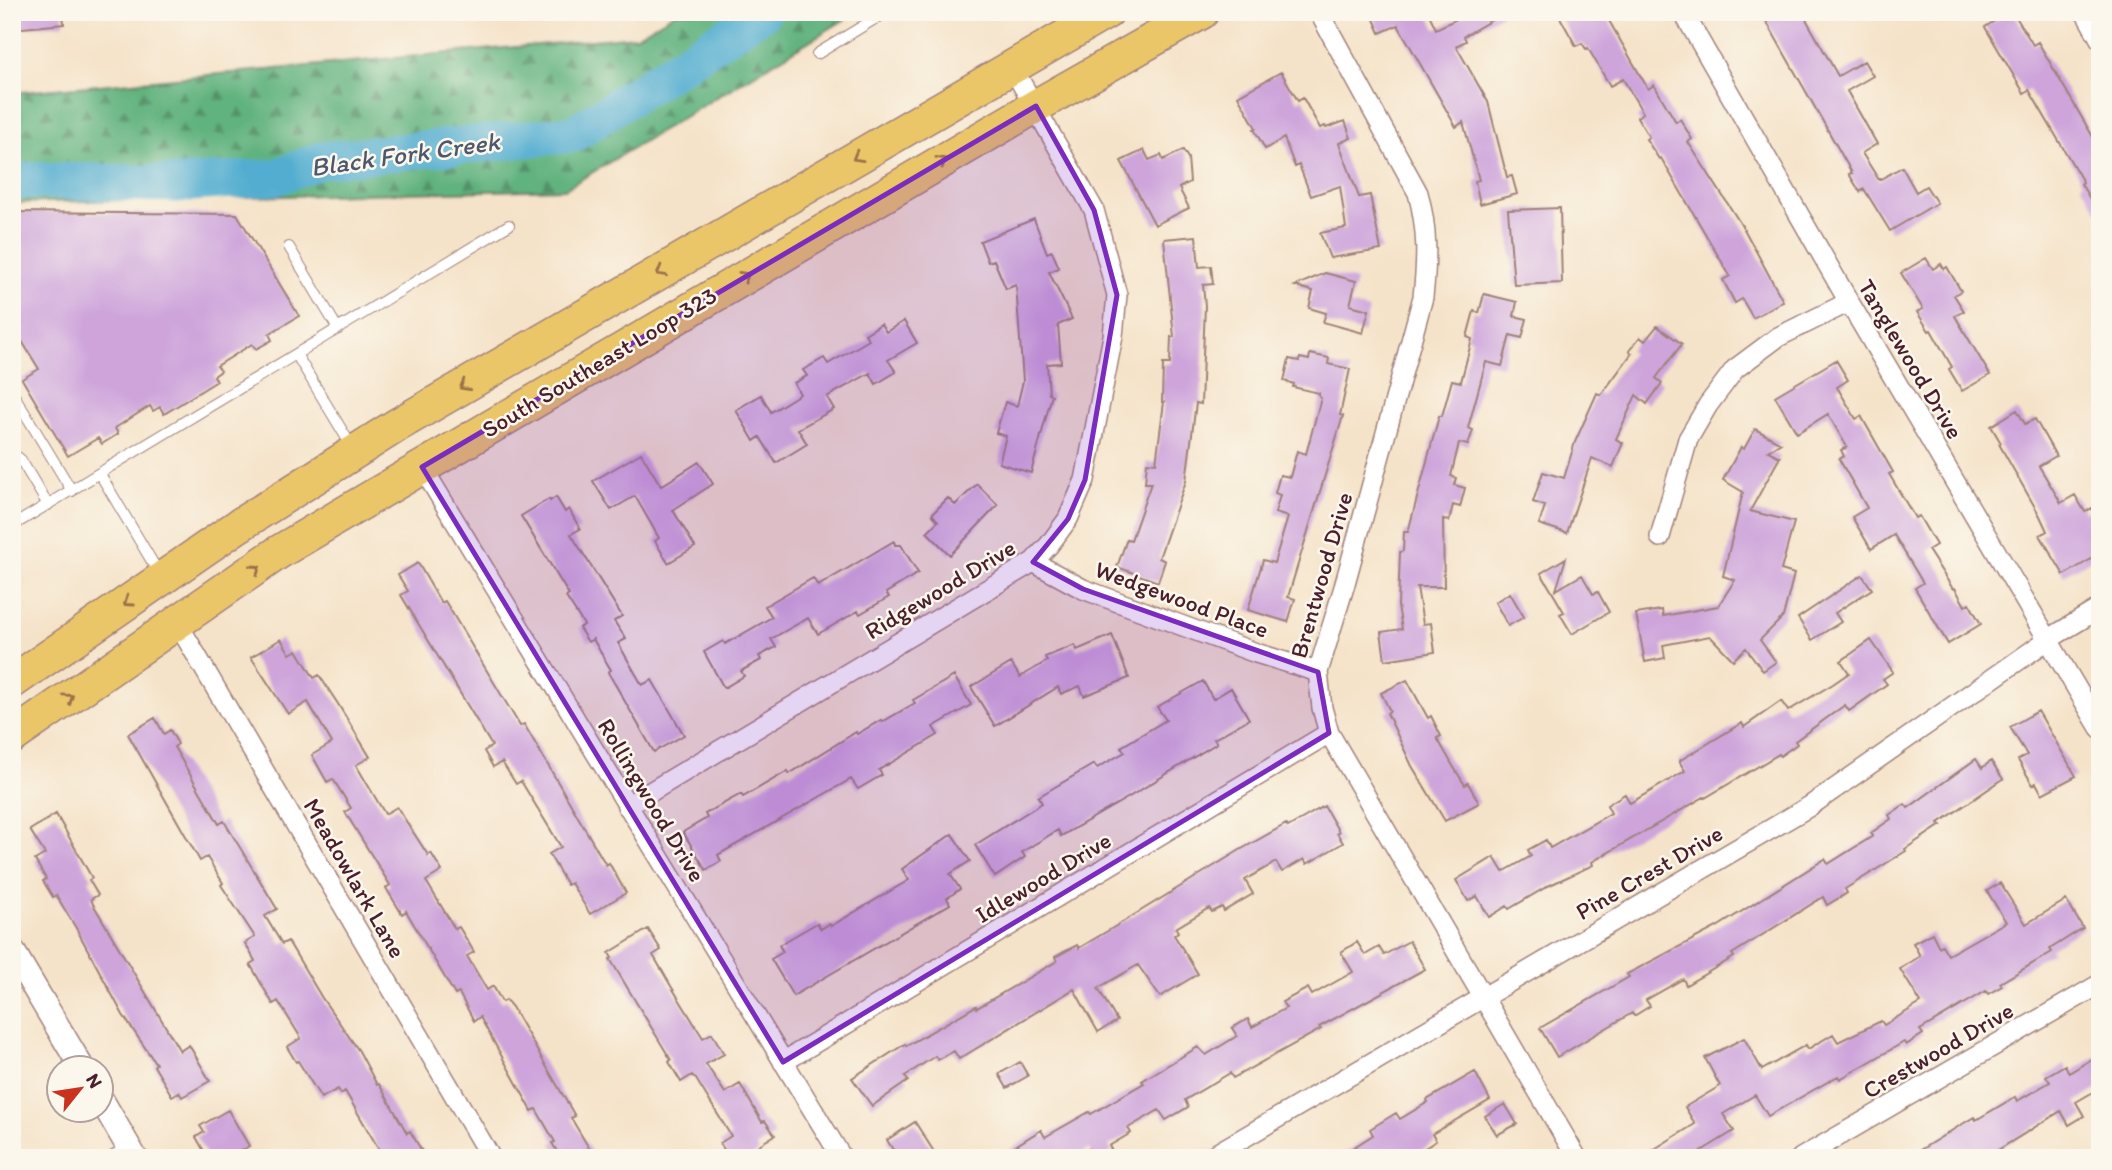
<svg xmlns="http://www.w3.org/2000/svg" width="2112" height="1170" viewBox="0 0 2112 1170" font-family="Itim,sans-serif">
	<defs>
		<pattern id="forest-firs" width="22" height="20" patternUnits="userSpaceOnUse" patternTransform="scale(1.75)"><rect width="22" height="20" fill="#61b27e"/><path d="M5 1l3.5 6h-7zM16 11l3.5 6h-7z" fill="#529067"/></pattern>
	</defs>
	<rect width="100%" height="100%" fill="#fbf7ec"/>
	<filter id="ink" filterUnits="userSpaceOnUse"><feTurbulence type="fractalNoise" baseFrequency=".0143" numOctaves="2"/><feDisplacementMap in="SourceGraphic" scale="14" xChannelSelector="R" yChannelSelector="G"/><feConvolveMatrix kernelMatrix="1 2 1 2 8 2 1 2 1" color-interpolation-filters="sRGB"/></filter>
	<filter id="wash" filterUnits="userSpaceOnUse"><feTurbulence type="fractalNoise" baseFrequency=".00686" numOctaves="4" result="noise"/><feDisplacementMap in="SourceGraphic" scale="28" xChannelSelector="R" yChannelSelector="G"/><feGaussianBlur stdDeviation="1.57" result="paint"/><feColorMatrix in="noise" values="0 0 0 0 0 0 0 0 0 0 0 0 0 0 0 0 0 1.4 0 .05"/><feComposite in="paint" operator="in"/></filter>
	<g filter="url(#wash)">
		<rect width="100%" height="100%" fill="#f5e3c9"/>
		<path fill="url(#forest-firs)" stroke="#566854" stroke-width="2" d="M677,12h180l-292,177 -553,14v-110l624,-57z"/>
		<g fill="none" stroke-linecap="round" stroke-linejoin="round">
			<path stroke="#53add0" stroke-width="37" d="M12,180l166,4 98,-7 45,-17 252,-26 190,-122"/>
		</g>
		<g id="blocks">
			<path fill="#cea4db" d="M12,12h51l1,12 -52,5z
				M1382,12h46l8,17 35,-17h35l-42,24 2,5 -10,5 32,56 19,75 5,-1 5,18 -37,10 -5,-23 4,-1 -16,-58 -7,5 -58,-102 -18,8 -7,-16z
				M1557,12h47l44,77 6,-4 22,37 4,-3 12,20 -4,3 56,87 39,72 -30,17 -11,-19 -7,4 -12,-23 7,-4 -69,-118 -2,1 -13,-20 3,-2 -12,-20 6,-4 -20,-34 -13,7 -22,-38 -2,1 -4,-6 -6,3z
				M1761,12h41l36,64 26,-15 9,15 -26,15 30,53 -15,9 17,27 23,-13 14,25 10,-6 11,17 -47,28 -26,-42 -4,3 -11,-18 3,-1z
				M2009,12h4l20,33 5,-3 62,107v66l-19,-31 2,-2 -54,-92 -5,3 -39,-66z
				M1281,72l17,29 5,-3 17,30 5,-2 1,2 19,-7 6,17 -12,5 20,54 11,-2 11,55 -51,8 -10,-25 26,-5 -6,-42 -29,10 -12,-31 -4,2 -11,-29 -19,11 -11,-20 2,-1 -18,-32z
				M1144,150l5,10 12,-5 2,5 20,-10 5,8 2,24 -11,6 10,20 -34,17 -34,-64z
				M1560,208l2,75 -48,2 -6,-75z
				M12,212l225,2 62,102 -30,18 3,6 -16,9 -4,-5 -35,22 4,5 -7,5 3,5 -53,33 -4,-7 -7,4 -3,-5 -35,22 3,6 -16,10 -4,-6 -30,18 -46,-77 17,-10 -27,-44z
				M1034,219l13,34 5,-2 7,17 -10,4 23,47 -14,6 3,38 -14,1 2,30 3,1 -21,78 -32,-10 7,-27 -10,-3 9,-31 12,4 6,-25 -7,-96 -10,4 -12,-29 -6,2 -8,-21z
				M1196,236l3,31 12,-1 2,18 -10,1 2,21 -4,98 -5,-1 -10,78 -27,77 6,3 -7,21 -41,-15 10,-28 4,1 20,-57h-6l2,-21 9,1 8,-61h-2l1,-38h7l1,-27h3l-10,-98z
				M1926,258l7,11 8,-5 3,5 3,-2 14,24 -7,4 10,16 -9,5 35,59 -28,16 -13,-22 3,-2 -21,-37 -2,1 -12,-19 6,-3 -22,-36z
				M1325,273l31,8 -6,24 19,5 -6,23 -40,-11 3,-9 -17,-5 4,-17 -18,-5z
				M1484,294l33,8 -3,14 13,3 -5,19 -12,-3 -8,31 -16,-4 -18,66 5,2 -5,15 -9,-2 -8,33 5,2 -2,7 11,3 -5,19 -7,-2 -4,16 -6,-2 1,68h-27l6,37 8,-1 4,29 -50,8 -4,-28 21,-3 -4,-23 2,-54 3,-1 1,-19h4l31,-116h3l10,-36 9,2 11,-43 -5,-2 7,-26 5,2z
				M904,321l13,22 -29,17 8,12 -20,12 -6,-11 -43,24 7,12 -36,20 9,15 -31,19 -16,-26 -6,4 -18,-31 25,-15 10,17 29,-18 -6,-11 13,-7 -4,-6 21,-12 4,6 41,-24 -4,-6 16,-10 5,8z
				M1657,326l25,18 -26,34 6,5 -15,21 -11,-9 -20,44 7,4 -10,24 -21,-9 -25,75 -28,-9 6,-18 -12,-4 10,-30 21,6 11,-36 22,-49 4,2 31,-42 -3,-2 11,-14 5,4z
				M1310,354l19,4 -1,6 22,5 -10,46 3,1 -55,181 7,2 -7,23 -40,-12 15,-50 11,3 14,-46 -13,-4 5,-18 -5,-2 5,-18 10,2 7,-26 9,3 15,-56 -2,-1v-4l-26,-6 1,-3 -10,-3 5,-22 10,2 1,-3 9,2z
				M1836,360l12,20 -11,7 19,32 5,-3 32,56 -4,2 26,44 4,-2 17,29 -8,5 25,39 2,-1 10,18 4,-3 12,21 -33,20 -33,-56 8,-5 -29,-48 -23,14 -19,-32 15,-9 -28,-49 5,-3 -3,-6 6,-3 -19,-33 -31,19 -22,-37z
				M2017,410l8,14 10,-5 21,37 -17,10 22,37 14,-8 10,17 7,-4 8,14v32l-36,21 -24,-40 7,-4 -7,-15 -41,-72 2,-1 -10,-17z
				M1755,429l26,14 -13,8 12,6 -30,54 44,11 -13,48 13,4 -11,43 -23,23 16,22 -13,9 -17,-23 -13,12 -23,-24 -47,9 2,13 -20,4 -9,-48 26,-4 1,6 55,-10 17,-26 -12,-4 20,-84 -20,-12 18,-33 3,2z
				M641,453l20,33 38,-24 14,22 -40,26 22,37 -27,16 -13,-22 4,-3 -24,-42 -24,14 -18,-29z
				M977,484l21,21 -48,50 -23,-23 11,-11 -6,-7 16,-16 7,7z
				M556,497l9,15 4,-3 11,20 -9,5 51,82 -8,5 12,18 -8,4 24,42 10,-5 32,55 -30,17 -46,-80 3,-2 -10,-17 -8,-14 -5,3 -9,-14 5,-3 -18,-28 3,-2 -48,-79 28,-17 1,2z
				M894,541l1,4h6l17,28 -32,20 3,4 -29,17 -2,-3 -40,23 -10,-16 -37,21 5,8 -17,9 2,4 -20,11 3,5 -20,12 -20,-36 19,-11 2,3 47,-27 -7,-11 48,-28 5,8z
				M1566,558l-10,32 26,-15 11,19 5,-2 11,20 -37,22 -12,-20 4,-2 -23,-39z
				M418,563l23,40 4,-2 75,125 4,-2 82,141 3,-2 17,30 -36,21 -19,-31 -4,2 -18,-31 12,-7 -40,-66 -5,3 -14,-22 -9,5 -9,-16 8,-5 -91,-151 7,-4 -10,-16z
				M1862,575l10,14 -37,24 6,9 -29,18 -14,-22z
				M1510,593l14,24 -16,9 -13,-24z
				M1112,635l17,43 -45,18 -4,-10 -19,8 -3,-7 -63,39 -24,-39 40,-24 9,14 27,-16 -2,-4 30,-12 2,5z
				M281,639l9,15 7,-4 17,28 5,-3 19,29 32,53 -14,8 29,49 12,-7 31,48 3,-2 11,18 -16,10 29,48 4,-2 15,25 -7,4 20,34 6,-4 9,16 4,-2 6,7 63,109 -4,2 24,40h-34l-9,-15 3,-1 -19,-33 -4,2 -52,-94 -6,4 -15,-28 -4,2 -49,-84 -4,3 -16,-26 4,-3 -45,-73 6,-4 -18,-29 -6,3 -15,-27 20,-12 -24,-41 -20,12 -37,-57z
				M1871,640l22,32 -10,7 4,5 -38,27 -4,-6 -50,36 2,3 -17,12 -1,-2 -74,44 -1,-1 -112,65 1,3 -45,21 -39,23 -2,-3 -18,11 -12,-21 -9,5 -12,-21 38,-23 9,15 28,-16 -3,-6 18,-10 4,8 61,-35 -4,-8 18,-11 5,9 55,-32 -6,-10 63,-38 2,4 37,-26 7,10 45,-27 16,-11 -8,-12z
				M954,676l17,29 -38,22 5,8 -59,35 3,5 -24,14 -7,-10 -133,76 3,6 -15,9 -23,-38 24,-14 -2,-4 36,-20 2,3 45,-26 1,3 67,-42 1,2 24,-14 1,2 33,-19 -2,-3z
				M1407,680l21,38 3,-2 10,20 -4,2 16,28 12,19 3,-2 11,20 -34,18 -33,-55 -25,-53 3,-2 -9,-18z
				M1203,681l10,18 18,-11 18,31 -35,20 3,4 -88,54 -68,39 -3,-6 -36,22 3,5 -30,20 -20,-32 67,-42 -4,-6 56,-33 3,4 28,-16 -4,-5 45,-27 -9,-13z
				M2038,711l38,65 -34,18 -6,-11 -3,2 -15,-25 9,-5 -17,-28z
				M155,718l9,16 6,-4 8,14 -4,3 45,77 5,-3 53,88 -12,7 17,28 6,-3 34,57 37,53 18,34 2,-1 28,49 3,-2 16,27h-42l-39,-67 -4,3 -3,-5 -17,9 -23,-37 -2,1 -9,-15 14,-9 -23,-37 -5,3 -23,-40 5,-3 -10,-18 10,-6 -34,-52 2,-2 -16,-26 -7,4 -72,-127z
				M1976,759l6,9 9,-7 12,18 -64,44 2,2 -36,24 1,2 -61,38 2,4 -20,12 -4,-8 -91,57 2,3 -48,28 -3,-6 -37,21 4,6 -16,10 -2,-3 -75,44 -17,-29 89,-51 -2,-3 90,-47 108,-68 3,5 45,-28 -2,-3 20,-14 -2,-4 16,-11 3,4z
				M1324,806l15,26 -2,1 6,10 -36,21 -3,-5 -22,13 -6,-10 -31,18 8,14 -29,17 -2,-4 -10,5 -3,-4 -33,20 2,4 -4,3 24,39 -25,15 -13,8 -22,-32 -40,23 19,33 -19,11 -24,-43 -115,70 -5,-8 -16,9 -3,-4 -30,20 3,5 -36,25 -20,-28 53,-34 1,2 70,-40 1,2 80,-47 -2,-4 22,-12 2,3 37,-22 124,-76 46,-26 2,3z
				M56,814l36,64 -3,2 9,15 -7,4 2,5 87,147 9,-6 21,36 -28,16 -3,-5 -7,4 -18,-30 2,-2 -33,-49 -47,-87 -20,-33 -3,2 -10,-16 3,-2 -11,-19 10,-6 -15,-24z
				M952,834l18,27 -20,13 10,15 -13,9 3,6 -157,92 -22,-37 12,-7 -4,-7 38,-22 4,6 8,-5 2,2 78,-46 -7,-11z
				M2000,883l26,41 40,-24 17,28 -33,21 2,3 -52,31 2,3 -14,8 -2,-3 -66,39 3,4 -17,11 -2,-3 -64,37 -2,-3 -70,40 -13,-21 -32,19 11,17 -44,27h-50l55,-34 -10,-17 35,-21 -15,-28 39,-20 18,32 44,-25 2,4 25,-15 5,8 43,-21 3,4 37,-22 -21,-34 20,-13 -7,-13 19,-10 7,14 3,-2 6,10 58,-33 -19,-31z
				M648,929l13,21 -8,5 18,31 32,52 9,-5 12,21 -18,10 19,29 15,-9 22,38 3,-1 10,14 -19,12 3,4 -9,7h-21l-9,-15 11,-7 -35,-57 -4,-4 -11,7 -12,-20 2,-2 -61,-101 2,-1 -3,-5z
				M1409,941l16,28 -106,58 2,2 -88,49 -3,-5 -45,27 3,7 -22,13 -7,-10 -31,18 3,5 -22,13 3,5 -11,7h-7l-5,-9 -15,9h-78l45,-28 4,7 44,-25 2,2 53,-31 -2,-2 21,-13 35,-21 8,8 31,-19 -5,-8 16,-9 4,8 34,-19 -4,-6 26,-14 4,7 41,-23 -12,-20 16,-10 8,13 14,-8 5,8z
				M2100,1054v34l-24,14 8,14 -15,9 -8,-14 -76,47h-78l67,-41 2,3 39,-23 2,4 33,-19 -4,-6 19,-11 4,8z
				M1020,1062l8,14 -21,12 -8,-14z
				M1475,1072l15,28 -58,34 4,7 -27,17 -4,-8 -12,8h-56l36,-23 -3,-6 26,-16 4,6 28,-17 -1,-2z
				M1505,1104l12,20 -20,11 -12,-19z
				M228,1110l21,36 -19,12h-22l-12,-21 8,-5 -4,-6z
				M915,1122l23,36h-40l-11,-18z"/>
		</g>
	</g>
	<g filter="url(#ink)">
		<use href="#blocks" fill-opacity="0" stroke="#a0817a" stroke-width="2"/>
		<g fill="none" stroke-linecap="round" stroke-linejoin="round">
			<defs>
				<path id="service" d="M817,54l69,-42
					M289,247l49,82
					M296,354l56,93
					M12,392l60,99
					M12,456h4l5,4 27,45
					M100,474l60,101
					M12,526l497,-301
					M110,1158l17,-11"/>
				<path id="minor" d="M1319,12l99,181c10,38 9,66 5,104l-79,290 -26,85 4,36 7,25 248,425
					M1683,12l166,290 251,426
					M2085,12l15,27
					M422,467l420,691
					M1660,537l28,-98 20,-34 27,-36 43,-32 71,-35
					M1033,562l50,27 173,64 62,19
					M178,624l313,534
					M627,806l406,-244 16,-17 19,-26 17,-39 28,-144 4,-41 -23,-85 -82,-143
					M783,1062l546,-329
					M1209,1158l601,-352 239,-167 51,-31
					M1801,1158l299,-174"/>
				<path id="tertiary" d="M12,950l70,118
					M102,1101l33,57"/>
				<path id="trunk" d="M12,682l226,-156 161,-102 708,-412
					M12,737l267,-185 64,-38 693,-408 166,-94"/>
			</defs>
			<use href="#service" stroke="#a0817a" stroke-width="12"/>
			<use href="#minor" stroke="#a0817a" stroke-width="22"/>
			<use href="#tertiary" stroke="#a0817a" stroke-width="27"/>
			<use href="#trunk" stroke="#a0817a" stroke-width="36"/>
			<use href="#service" stroke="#fff" stroke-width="10"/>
			<use href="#minor" stroke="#fff" stroke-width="19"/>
			<use href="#tertiary" stroke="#fff" stroke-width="24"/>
			<use href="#trunk" stroke="#ebc669" stroke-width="33"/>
		</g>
		<defs><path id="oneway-chevron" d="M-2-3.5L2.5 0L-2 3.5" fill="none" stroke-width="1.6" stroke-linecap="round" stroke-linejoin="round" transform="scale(1.75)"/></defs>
		<g stroke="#9a724a">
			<use href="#oneway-chevron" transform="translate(857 157) rotate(150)"/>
			<use href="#oneway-chevron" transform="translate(942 161) rotate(-30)"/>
			<use href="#oneway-chevron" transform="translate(661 272) rotate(150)"/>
			<use href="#oneway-chevron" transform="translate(745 276) rotate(-30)"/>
			<use href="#oneway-chevron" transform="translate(464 386) rotate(150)"/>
			<use href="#oneway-chevron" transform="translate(256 569) rotate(-35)"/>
			<use href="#oneway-chevron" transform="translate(128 602) rotate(145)"/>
			<use href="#oneway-chevron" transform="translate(69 698) rotate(-34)"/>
		</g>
	</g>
	<path fill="#7b2cbf" fill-opacity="0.2" stroke="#7b2cbf" stroke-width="5" stroke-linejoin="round" d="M1036,106l58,104 23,85 -32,185 -17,39 -35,43 50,27 235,83 11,61 -546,329 -361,-595z"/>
	<g text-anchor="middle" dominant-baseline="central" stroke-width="5" stroke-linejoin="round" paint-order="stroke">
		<g font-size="24" fill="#4a1f2b" stroke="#fbf7ec">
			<text transform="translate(1911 359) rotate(59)">Tanglewood Drive</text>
			<text transform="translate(599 362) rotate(-31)">South Southeast Loop 323</text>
			<text transform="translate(1321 575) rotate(-74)">Brentwood Drive</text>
			<text transform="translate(940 589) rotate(-31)">Ridgewood Drive</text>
			<text transform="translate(1182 599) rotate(20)">Wedgewood Place</text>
			<text transform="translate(652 800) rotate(59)">Rollingwood Drive</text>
			<text transform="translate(1649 872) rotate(-30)">Pine Crest Drive</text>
			<text transform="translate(1043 877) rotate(-31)">Idlewood Drive</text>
			<text transform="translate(355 878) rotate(60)">Meadowlark Lane</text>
			<text transform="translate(1938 1050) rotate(-30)">Crestwood Drive</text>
		</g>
		<g font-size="26" font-style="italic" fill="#4e586d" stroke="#fbf7ec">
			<text transform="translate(405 154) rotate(-8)">Black Fork Creek</text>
		</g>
	</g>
	<rect width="2112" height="1170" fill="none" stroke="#fbf7ec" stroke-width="42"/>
	<g transform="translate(80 1089) rotate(60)"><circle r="33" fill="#fbf7ec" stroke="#b4a19f" stroke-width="2"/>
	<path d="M0-5L12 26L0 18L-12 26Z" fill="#c8321e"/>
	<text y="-10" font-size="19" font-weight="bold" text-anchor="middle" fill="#4a1f2b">N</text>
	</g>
</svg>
